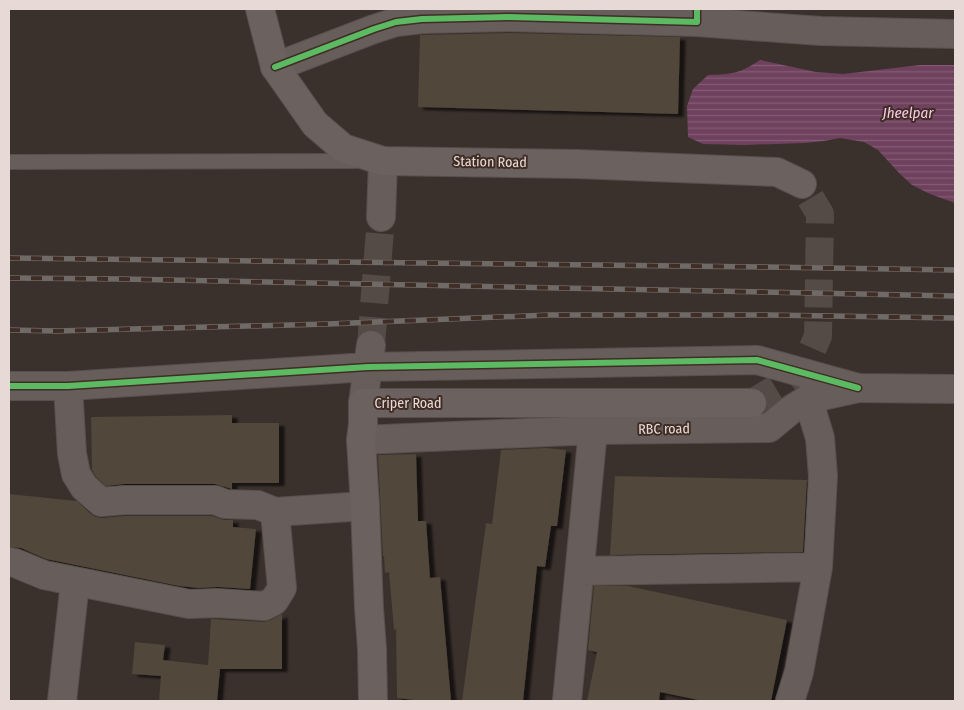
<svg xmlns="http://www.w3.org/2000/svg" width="964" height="710" viewBox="0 0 964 710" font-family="'Fira Sans Condensed',sans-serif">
	<defs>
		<pattern id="water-rules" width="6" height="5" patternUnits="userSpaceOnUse" patternTransform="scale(1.25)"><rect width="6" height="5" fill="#6f415e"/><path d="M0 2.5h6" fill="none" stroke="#845c74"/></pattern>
		<filter id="shadow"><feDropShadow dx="5.5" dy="3" stdDeviation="1" flood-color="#0009"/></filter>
	</defs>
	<rect width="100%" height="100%" fill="#3a302c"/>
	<path fill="url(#water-rules)" d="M760,60l56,12 27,2 77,-9h35v138l-25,-9 -18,-9 -13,-12 -21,-23 -14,-8 -24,-4 -16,3 -19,2 -60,2 -42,-1 -15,-7 -1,-31 6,-17 15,-14c24,-1 31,-1 52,-15z"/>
	<path fill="#51463b" filter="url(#shadow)" d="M509,33l171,4 -2,77 -260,-7 2,-72z
		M232,415v8h47v60h-47v6l-17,-5h-91l-18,2 -10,-9 -4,-7 -1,-53z
		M546,448l20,2 -9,76h-6l-6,41 -8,-1 -14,135h-61l24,-178 6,1 9,-74z
		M416,454l2,67h8l4,57 10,-1 11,124h-29l-25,-3 -1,-69 -2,1 -5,-58 -4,1 -1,-17h-1l-5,-101z
		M615,476l192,4 -4,72 -193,3z
		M9,494l68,7 14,13 5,3 6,1 23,-2h87l12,4h9v7l23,2 -6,60 -32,-2 -20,1 -19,-2 -133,-27 -25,-11 -12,-1z
		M594,586h34l159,34 -16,81h-68l-43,-9 -1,9h-72l10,-49 -9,-2z
		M282,614v55h-62l-3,32h-58l2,-25 -29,-2 3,-32 30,3 -2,15 45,5 3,-46 53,3 7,-2z"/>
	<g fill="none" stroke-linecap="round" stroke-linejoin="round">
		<path stroke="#544a46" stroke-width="28" stroke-dasharray="28 14" stroke-linecap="butt" d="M371,345l10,-128"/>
		<path stroke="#544a46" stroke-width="28" stroke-dasharray="28 14" stroke-linecap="butt" d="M752,403l30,-18 23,-19 13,-30 2,-122 -18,-30"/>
		<defs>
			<path id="service" d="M9,162l346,-1"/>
			<path id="minor" d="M697,22l124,9 134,3
				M275,67l99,-38 22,-7 26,-3 87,-2 188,5v-13
				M381,217l2,-56
				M9,386h59l300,-19 3,-22
				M68,386l4,68 4,20 8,13 17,15 23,-2h91l10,4 33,1 17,7 90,-6
				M361,440l232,-10 176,-2 23,-19 16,-10 50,-11
				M9,562l6,1 29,12 145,29 28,-1 47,3 10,-5 8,-13 -7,-76
				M580,571l238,-4
				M62,701l13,-119
				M567,701l26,-271
				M790,701l9,-29 19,-105 5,-91 -3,-38 -12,-39"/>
			<path id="tertiary" d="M363,403l5,-36 389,-7 101,28 97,1"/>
			<path id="secondary" d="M260,9l15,58 40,57 28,24 40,13 194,3 200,8 25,12
				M373,701l-1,-52 -3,-41 -4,-102 -4,-66 2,-16v-21h389"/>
		</defs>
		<use href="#service" stroke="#584f4c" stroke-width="16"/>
		<use href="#minor" stroke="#584f4c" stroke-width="30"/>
		<use href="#tertiary" stroke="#584f4c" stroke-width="30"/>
		<use href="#secondary" stroke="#584f4c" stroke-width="30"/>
		<use href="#service" stroke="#675e5b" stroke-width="14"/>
		<use href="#minor" stroke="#675e5b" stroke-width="28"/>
		<use href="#tertiary" stroke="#675e5b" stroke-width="28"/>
		<use href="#secondary" stroke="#6b615f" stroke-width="28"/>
		<defs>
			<path id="rail" d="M9,258l757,9 189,3
				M9,278l112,1 834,17
				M9,330l48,1 271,-7 221,-9h219l187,3"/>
		</defs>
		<use href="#rail" stroke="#706a67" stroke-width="5.5"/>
		<use href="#rail" stroke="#402d26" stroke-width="4" stroke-dasharray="11" stroke-linecap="butt"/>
		<defs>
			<path id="cycleway" d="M275,67l99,-38 22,-7 26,-3 87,-2 188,5v-13
				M9,386h59l300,-19 389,-7 101,28"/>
		</defs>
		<use href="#cycleway" stroke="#402d26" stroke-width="9"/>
		<use href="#cycleway" stroke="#5cba63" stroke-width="6"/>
	</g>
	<g text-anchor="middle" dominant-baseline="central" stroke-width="4" stroke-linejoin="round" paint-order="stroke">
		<g font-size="14" fill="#e7dad6" stroke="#402d26">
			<text transform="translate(490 162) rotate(1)">Station Road</text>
			<text x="408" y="403">Criper Road</text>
			<text transform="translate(664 429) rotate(-1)">RBC road</text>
		</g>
		<g font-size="15" font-style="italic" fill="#f8c8e6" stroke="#402d26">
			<text x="908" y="113">Jheelpar</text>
		</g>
	</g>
	<rect width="964" height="710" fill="none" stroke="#e7dad6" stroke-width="20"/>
</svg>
